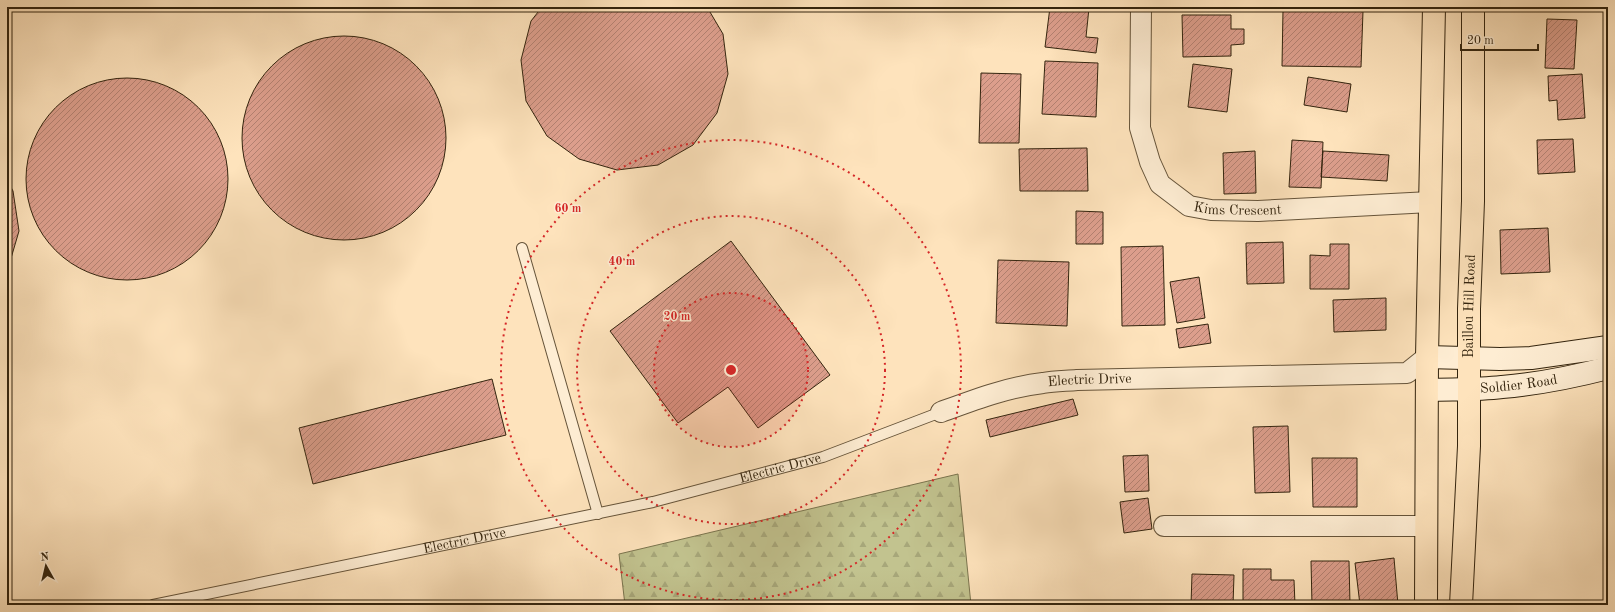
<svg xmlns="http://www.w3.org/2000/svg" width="1615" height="612" viewBox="0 0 1615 612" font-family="'Old Standard TT',serif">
	<defs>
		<pattern id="forest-firs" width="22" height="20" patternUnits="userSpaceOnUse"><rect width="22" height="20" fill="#c2c38f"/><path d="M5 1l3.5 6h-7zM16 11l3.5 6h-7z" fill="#a7a77a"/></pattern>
		<pattern id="building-hatch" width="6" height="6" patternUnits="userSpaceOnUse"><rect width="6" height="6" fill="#dc9e8c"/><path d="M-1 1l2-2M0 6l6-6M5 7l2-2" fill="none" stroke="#b38171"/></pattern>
	</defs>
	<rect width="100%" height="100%" fill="#fee3bc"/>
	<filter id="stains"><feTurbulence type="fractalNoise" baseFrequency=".005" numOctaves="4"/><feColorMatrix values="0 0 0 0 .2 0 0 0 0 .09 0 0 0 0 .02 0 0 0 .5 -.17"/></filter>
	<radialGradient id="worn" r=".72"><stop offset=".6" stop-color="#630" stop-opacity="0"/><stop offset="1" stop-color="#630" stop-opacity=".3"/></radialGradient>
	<path fill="url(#forest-firs)" stroke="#7a744e" d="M958,474l13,131h-346l-6,-51z"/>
	<path fill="url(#building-hatch)" stroke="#33240e" d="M542,7h165l16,27 5,40 -11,39 -24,32 -35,20 -41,5 -38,-11 -32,-23 -21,-35 -5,-41 10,-39z
		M1050,7l39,1 -3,29 12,1 -2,15 -51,-6z
		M1283,10l80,1 -2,56 -79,-1z
		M1182,15h49v14h13v15l-13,1v11l-48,1z
		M1547,19l30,1 -3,49 -29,-1z
		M242 138a102 102 0 1 1 204 0a102 102 0 1 1-204 0Z
		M1045,61l53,2 -2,54 -54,-3z
		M1193,64l39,5 -5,43 -39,-5z
		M981,73l40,1 -2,69h-40z
		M1582,74l3,44 -27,2 -1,-20 -8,1 -1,-25z
		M1308,77l43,7 -4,28 -43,-7z
		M26 179a101 101 0 1 1 202 0a101 101 0 1 1-202 0Z
		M1573,139l2,33 -37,2 -1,-34z
		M1292,140l31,2 -2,46 -32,-1z
		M1087,148l1,43h-68l-1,-42z
		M1255,151l1,42 -32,1 -1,-41z
		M1323,151l66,4 -2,26 -66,-4z
		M7,180l6,11 6,40 -12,41z
		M1076,211l27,1v32h-27z
		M1548,228l2,44 -49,2 -1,-44z
		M731,241l99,134 -72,53 -30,-41 -50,36 -68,-92z
		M1283,242l1,41 -37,1 -1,-41z
		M1330,244h19v45h-39v-34l20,1z
		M1163,246l2,79 -43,1 -1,-79z
		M998,260l71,2 -2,64 -71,-3z
		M1199,277l6,41 -28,5 -7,-41z
		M1386,298v32l-52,2 -1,-32z
		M1208,324l3,19 -32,5 -3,-19z
		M492,379l14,56 -193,49 -14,-56z
		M1073,399l5,16 -88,22 -4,-17z
		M1288,426l2,66 -35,1 -2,-66z
		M1148,455l1,36 -24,1 -2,-36z
		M1312,458h45v49h-44z
		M1148,498l4,31 -28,4 -4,-31z
		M1394,558l4,47h-38l-5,-42z
		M1311,561h38l1,44h-38z
		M1243,569h28v11h23l1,25h-52z
		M1192,574l42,1 -1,30h-42z"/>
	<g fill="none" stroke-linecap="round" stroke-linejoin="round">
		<defs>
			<g id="lane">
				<path d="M522,248l76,266"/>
				<path id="s1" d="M153,605l500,-103 170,-45 118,-45"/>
			</g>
			<g id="street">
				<path id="s2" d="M1141,7l-1,121 10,34 10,22 29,22 22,4 47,1 172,-9"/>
				<path id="s3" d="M941,412c33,-12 67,-25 102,-29 11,-2 23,-2 34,-3l330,-7 20,-16"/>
				<path d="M1164,526h263"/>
			</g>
			<g id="secondary">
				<path d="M1427,357l73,2 31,-1 77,-11"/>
				<path id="s4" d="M1428,390c25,-1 49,0 74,-3 36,-3 71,-10 106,-19"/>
			</g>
			<g id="primary">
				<path d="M1426,605l1,-248 7,-350"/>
				<path id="s5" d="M1461,605l8,-159v-137l4,-108v-194"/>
			</g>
		</defs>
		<use href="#lane" stroke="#66543a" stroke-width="12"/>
		<use href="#street" stroke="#66543a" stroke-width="22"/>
		<use href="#secondary" stroke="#33240e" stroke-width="24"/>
		<use href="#primary" stroke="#33240e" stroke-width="24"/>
		<use href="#lane" stroke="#feedd3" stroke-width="10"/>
		<use href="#street" stroke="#feedd3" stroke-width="20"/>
		<use href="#secondary" stroke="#feedd3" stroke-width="22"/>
		<use href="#primary" stroke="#fee3bc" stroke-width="22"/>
	</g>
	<circle cx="731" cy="370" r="77" fill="#d62828" fill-opacity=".12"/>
	<g fill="none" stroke="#d62828" stroke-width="2" stroke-dasharray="2 4">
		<circle cx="731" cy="370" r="77"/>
		<circle cx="731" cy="370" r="154"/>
		<circle cx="731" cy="370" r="230"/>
	</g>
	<g text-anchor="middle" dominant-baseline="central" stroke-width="3" stroke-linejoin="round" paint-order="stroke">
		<g font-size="14" fill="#33240e" stroke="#feedd3">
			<text stroke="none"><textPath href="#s2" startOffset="266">Kims Crescent</textPath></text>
			<text stroke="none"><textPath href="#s5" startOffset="299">Baillou Hill Road</textPath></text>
			<text stroke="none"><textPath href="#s3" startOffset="153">Electric Drive</textPath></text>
			<text stroke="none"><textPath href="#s4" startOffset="91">Soldier Road</textPath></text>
			<text stroke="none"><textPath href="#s1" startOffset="642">Electric Drive</textPath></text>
			<text stroke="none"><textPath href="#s1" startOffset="318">Electric Drive</textPath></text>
		</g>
	</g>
	<circle cx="731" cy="370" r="6" fill="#d62828" stroke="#feedd3" stroke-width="2"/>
	<g font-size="12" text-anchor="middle" font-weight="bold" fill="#d62828" stroke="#feedd3" stroke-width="3" stroke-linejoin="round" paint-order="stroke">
		<text x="568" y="212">60 m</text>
		<text x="622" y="265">40 m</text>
		<text x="677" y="320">20 m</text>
	</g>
	<rect width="1615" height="612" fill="none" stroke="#fee3bc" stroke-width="24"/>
	<rect x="8" y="8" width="1599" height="596" fill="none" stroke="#33240e" stroke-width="2"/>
	<rect x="12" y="12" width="1591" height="588" fill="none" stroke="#33240e"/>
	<g transform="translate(46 566) rotate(352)" stroke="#feedd3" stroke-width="3" paint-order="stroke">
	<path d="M0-3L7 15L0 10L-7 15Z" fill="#33240e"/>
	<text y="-6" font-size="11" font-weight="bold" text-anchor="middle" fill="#33240e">N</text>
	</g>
	<path d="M1461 44v6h77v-6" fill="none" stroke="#33240e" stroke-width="2"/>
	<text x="1467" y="44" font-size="12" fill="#33240e" stroke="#feedd3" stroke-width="3" paint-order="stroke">20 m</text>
	<rect width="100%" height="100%" filter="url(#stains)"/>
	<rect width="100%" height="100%" fill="url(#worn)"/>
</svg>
